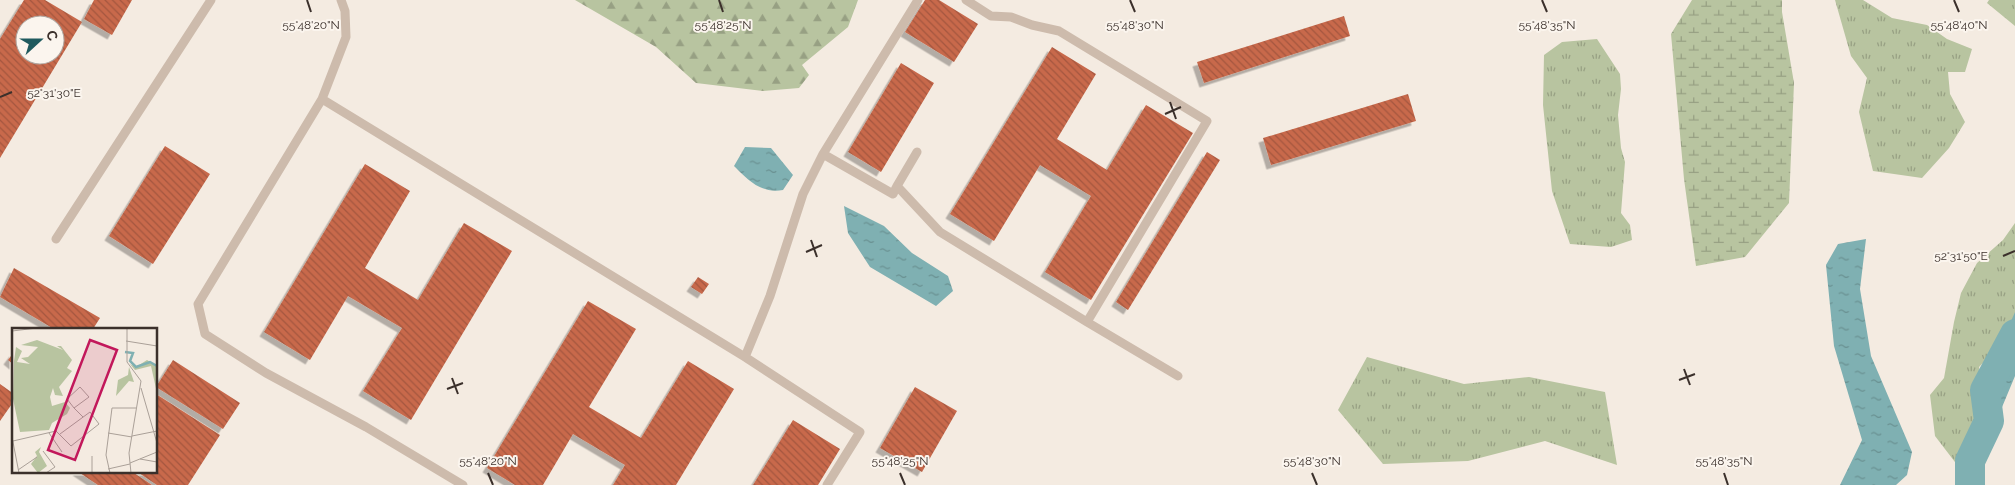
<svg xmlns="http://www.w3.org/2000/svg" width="2015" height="485" viewBox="0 0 2015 485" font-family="Raleway,sans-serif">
	<defs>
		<pattern id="grass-tufts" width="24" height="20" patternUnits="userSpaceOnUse" patternTransform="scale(1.25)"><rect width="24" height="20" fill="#b8c4a0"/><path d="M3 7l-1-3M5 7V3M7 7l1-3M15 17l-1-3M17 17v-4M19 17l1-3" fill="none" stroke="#97a083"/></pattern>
		<pattern id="forest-firs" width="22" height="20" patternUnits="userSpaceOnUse" patternTransform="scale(1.25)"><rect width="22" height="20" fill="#b8c4a0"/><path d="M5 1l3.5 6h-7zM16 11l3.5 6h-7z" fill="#97a083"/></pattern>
		<pattern id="wetland-marsh" width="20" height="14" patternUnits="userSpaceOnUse" patternTransform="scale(1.25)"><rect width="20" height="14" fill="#b8c4a0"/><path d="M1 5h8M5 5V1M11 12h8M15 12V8" fill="none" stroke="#97a083"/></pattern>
		<pattern id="water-ripples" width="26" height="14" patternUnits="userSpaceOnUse" patternTransform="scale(1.25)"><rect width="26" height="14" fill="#7fb0b2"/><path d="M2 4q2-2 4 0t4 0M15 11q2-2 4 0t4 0" fill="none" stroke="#699091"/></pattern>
		<pattern id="building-back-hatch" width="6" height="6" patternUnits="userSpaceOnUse" patternTransform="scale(1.25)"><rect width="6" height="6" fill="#c8694b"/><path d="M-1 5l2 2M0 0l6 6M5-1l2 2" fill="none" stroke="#a4573f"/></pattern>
		<filter id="shadow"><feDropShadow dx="-4.5" dy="4.5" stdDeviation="0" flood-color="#0004"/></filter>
	</defs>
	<rect width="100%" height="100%" fill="#f4ebe1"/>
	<path fill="url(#grass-tufts)" d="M1835,0h28l29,18 35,7 20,14 25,10 -7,23h-17l2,22 15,28 -16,26 -27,30 -49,-7 -14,-59 8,-34 -16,-22z
		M1989,0h26v26l-28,-23z
		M1597,39l23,35 1,15 -3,26 3,33 4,14 -4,51 9,12 2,15 -21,7 -41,-3 -18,-53 -9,-86 1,-50 18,-13z
		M2015,223v106l-36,38 10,54 -19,64h-13l1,-19 -23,-30 -5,-41 14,-17 10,-56 7,-29 16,-30 26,-23z
		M1367,357l97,27 65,-7 76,15 12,73 -72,-24 -77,20 -85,3 -45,-54z"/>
	<path fill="url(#forest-firs)" d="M575,0h283l-10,27 -46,38 7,10 -10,13 -36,3 -67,-8 -40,-36z"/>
	<path fill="url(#wetland-marsh)" d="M1692,0h90v12l12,71 -5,120 -44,54 -49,9 -12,-87 -13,-145z"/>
	<path fill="url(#water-ripples)" d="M745,147l26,1 22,27 -10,15c-22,4 -35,-10 -49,-24z
		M844,206l40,20 28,27 36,23 5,15 -17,15 -66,-39 -22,-34z
		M1866,239l-6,50 11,67 41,96 -5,23 -11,10h-56l22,-45 -28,-94 -8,-81 12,-21z
		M2015,312v64l-15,36 -22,73h-19l7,-34 11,-21 14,-63z"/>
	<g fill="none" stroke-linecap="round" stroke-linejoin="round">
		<path stroke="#7fb0b2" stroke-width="30" d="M1970,485v-24l19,-40 -4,-31 30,-56"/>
	</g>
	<path fill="url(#building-back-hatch)" fill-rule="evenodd" filter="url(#shadow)" d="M24,0h21l37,22 -82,136v-119zM25,25h30v30h-30z
		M94,0h38l-20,35 -28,-16z
		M925,0h14l39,24 -24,38 -49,-30z
		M1344,16l6,20 -146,47 -7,-21z
		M1052,47l44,27 -39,65 50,31 39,-65 47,28 -102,167 -46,-28 46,-76 -51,-31 -46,76 -44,-27z
		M901,63l33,20 -53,89 -33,-20z
		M1408,94l8,27 -145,44 -8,-27z
		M165,146l45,28 -57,90 -44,-28z
		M1207,152l13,8 -92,150 -12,-8z
		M365,164l45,27 -45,77 53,32 46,-77 48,28 -101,169 -48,-29 39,-63 -54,-32 -38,64 -46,-28z
		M14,268l86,50 -7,11h-39l-54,-32z
		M698,277l11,7 -7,10 -11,-7z
		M588,301l48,28 -47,78 52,31 47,-77 46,28 -58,96h-63l12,-20 -52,-31 -30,51h-28l-28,-17z
		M14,352v13l-6,-5z
		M173,360l67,43 -17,26 -67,-42z
		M0,384l14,10v7l-14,20z
		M915,387l42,24 -35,61 -42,-24z
		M156,394l64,41 -32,50h-31l-21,-14h20z
		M793,420l47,29 -22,36h-65z
		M77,471h54l21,14h-54z"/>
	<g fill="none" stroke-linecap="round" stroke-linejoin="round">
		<path stroke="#cdbbac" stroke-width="9" d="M341,0l4,11 1,26 -24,62 -124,205 7,30 61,39 100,54 97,58
			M322,99l423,258 115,75 -33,53
			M823,154l70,40 4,-8 43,46 147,90 120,-201 -148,-90 -27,-6 -21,-8 -20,-1 -25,-16
			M897,186l20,-34
			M56,239l155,-239
			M1087,322l91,54
			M745,357l25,-61 33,-102 20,-40 95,-154"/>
	</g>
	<path fill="none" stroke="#3b302b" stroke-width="2" d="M307,0l4,12M719,0l4,12M1130,0l5,12M1542,0l5,12M1954,0l5,12M0,97l12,-5M1170,102l6,17M1165,114l16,-7M811,240l6,17M806,252l16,-7M2003,256l12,-5M1684,369l6,16M452,378l6,16M1679,380l16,-6M447,389l16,-6M488,473l5,12M900,473l5,12M1312,473l5,12M1724,473l4,12"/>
	<g transform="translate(12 328)">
		<rect width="145" height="145" fill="#f4ebe1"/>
		<path d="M135,32l10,6v27l-6,-27 -16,4 -5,-6 6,3zM117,39l5,15 -5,-1 -13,15 2,-16 10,-5z" fill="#b8c4a0"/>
		<path d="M25,12l26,10 -6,-4h4l11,14 -5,8 5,3 -13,16 4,9 -8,-1 -2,-7 -3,9 2,9 13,-4 5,6 -3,6 -15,9 -3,7 -29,2 -7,-33 1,-38 2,-14 6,4 -5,11 13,2 -9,-6 7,-1 10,-10 -17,-2zM29,119l-2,5 8,14 -9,7 -7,-9 6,-8 -2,-4z" fill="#b8c4a0"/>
		<path fill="none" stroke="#7fb0b2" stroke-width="2.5" d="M113,24l8,1 -3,8 6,6 14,-5 7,4"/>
		<path fill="none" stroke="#aaa098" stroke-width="1" d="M115,0v34l14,19 -12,72 2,20M0,3l25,-3M114,13l31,5M129,60l16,55M62,80l15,-11 -9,-10 -13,12 7,9 9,9M37,105l13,19M96,105l24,4M120,108l25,-5M0,109l7,36M1,113l43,-10 15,15 28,-22 -9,-12 -30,22M31,123l12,16 -9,6M128,131l17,3M118,135l27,-11M96,141l22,-5M6,142l19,-13M80,145v-17M98,145l-4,-18 6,-47h24"/>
		<path fill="#c2185b" fill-opacity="0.15" stroke="#c2185b" stroke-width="2.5" d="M78,12l27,10 -42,110 -27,-10z"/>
		<rect width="145" height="145" fill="none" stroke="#3b302b" stroke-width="2.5"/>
	</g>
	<g font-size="12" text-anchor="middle" fill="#3b302b" stroke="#fbf5ee" stroke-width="4" stroke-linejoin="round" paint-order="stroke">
		<text x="1959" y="29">55°48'40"N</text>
		<text x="311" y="29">55°48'20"N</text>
		<text x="723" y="29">55°48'25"N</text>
		<text x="1135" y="29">55°48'30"N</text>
		<text x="1547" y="29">55°48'35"N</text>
		<text x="54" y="97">52°31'30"E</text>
		<text x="1961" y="260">52°31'50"E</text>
		<text x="488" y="465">55°48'20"N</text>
		<text x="900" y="465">55°48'25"N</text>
		<text x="1312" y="465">55°48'30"N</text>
		<text x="1724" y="465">55°48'35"N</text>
	</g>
	<g transform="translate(40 40) rotate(69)"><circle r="24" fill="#fbf5ee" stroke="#aea6a0"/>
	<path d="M0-4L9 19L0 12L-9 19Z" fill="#1f5a5e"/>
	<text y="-8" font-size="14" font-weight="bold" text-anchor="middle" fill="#3b302b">С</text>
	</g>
</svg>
